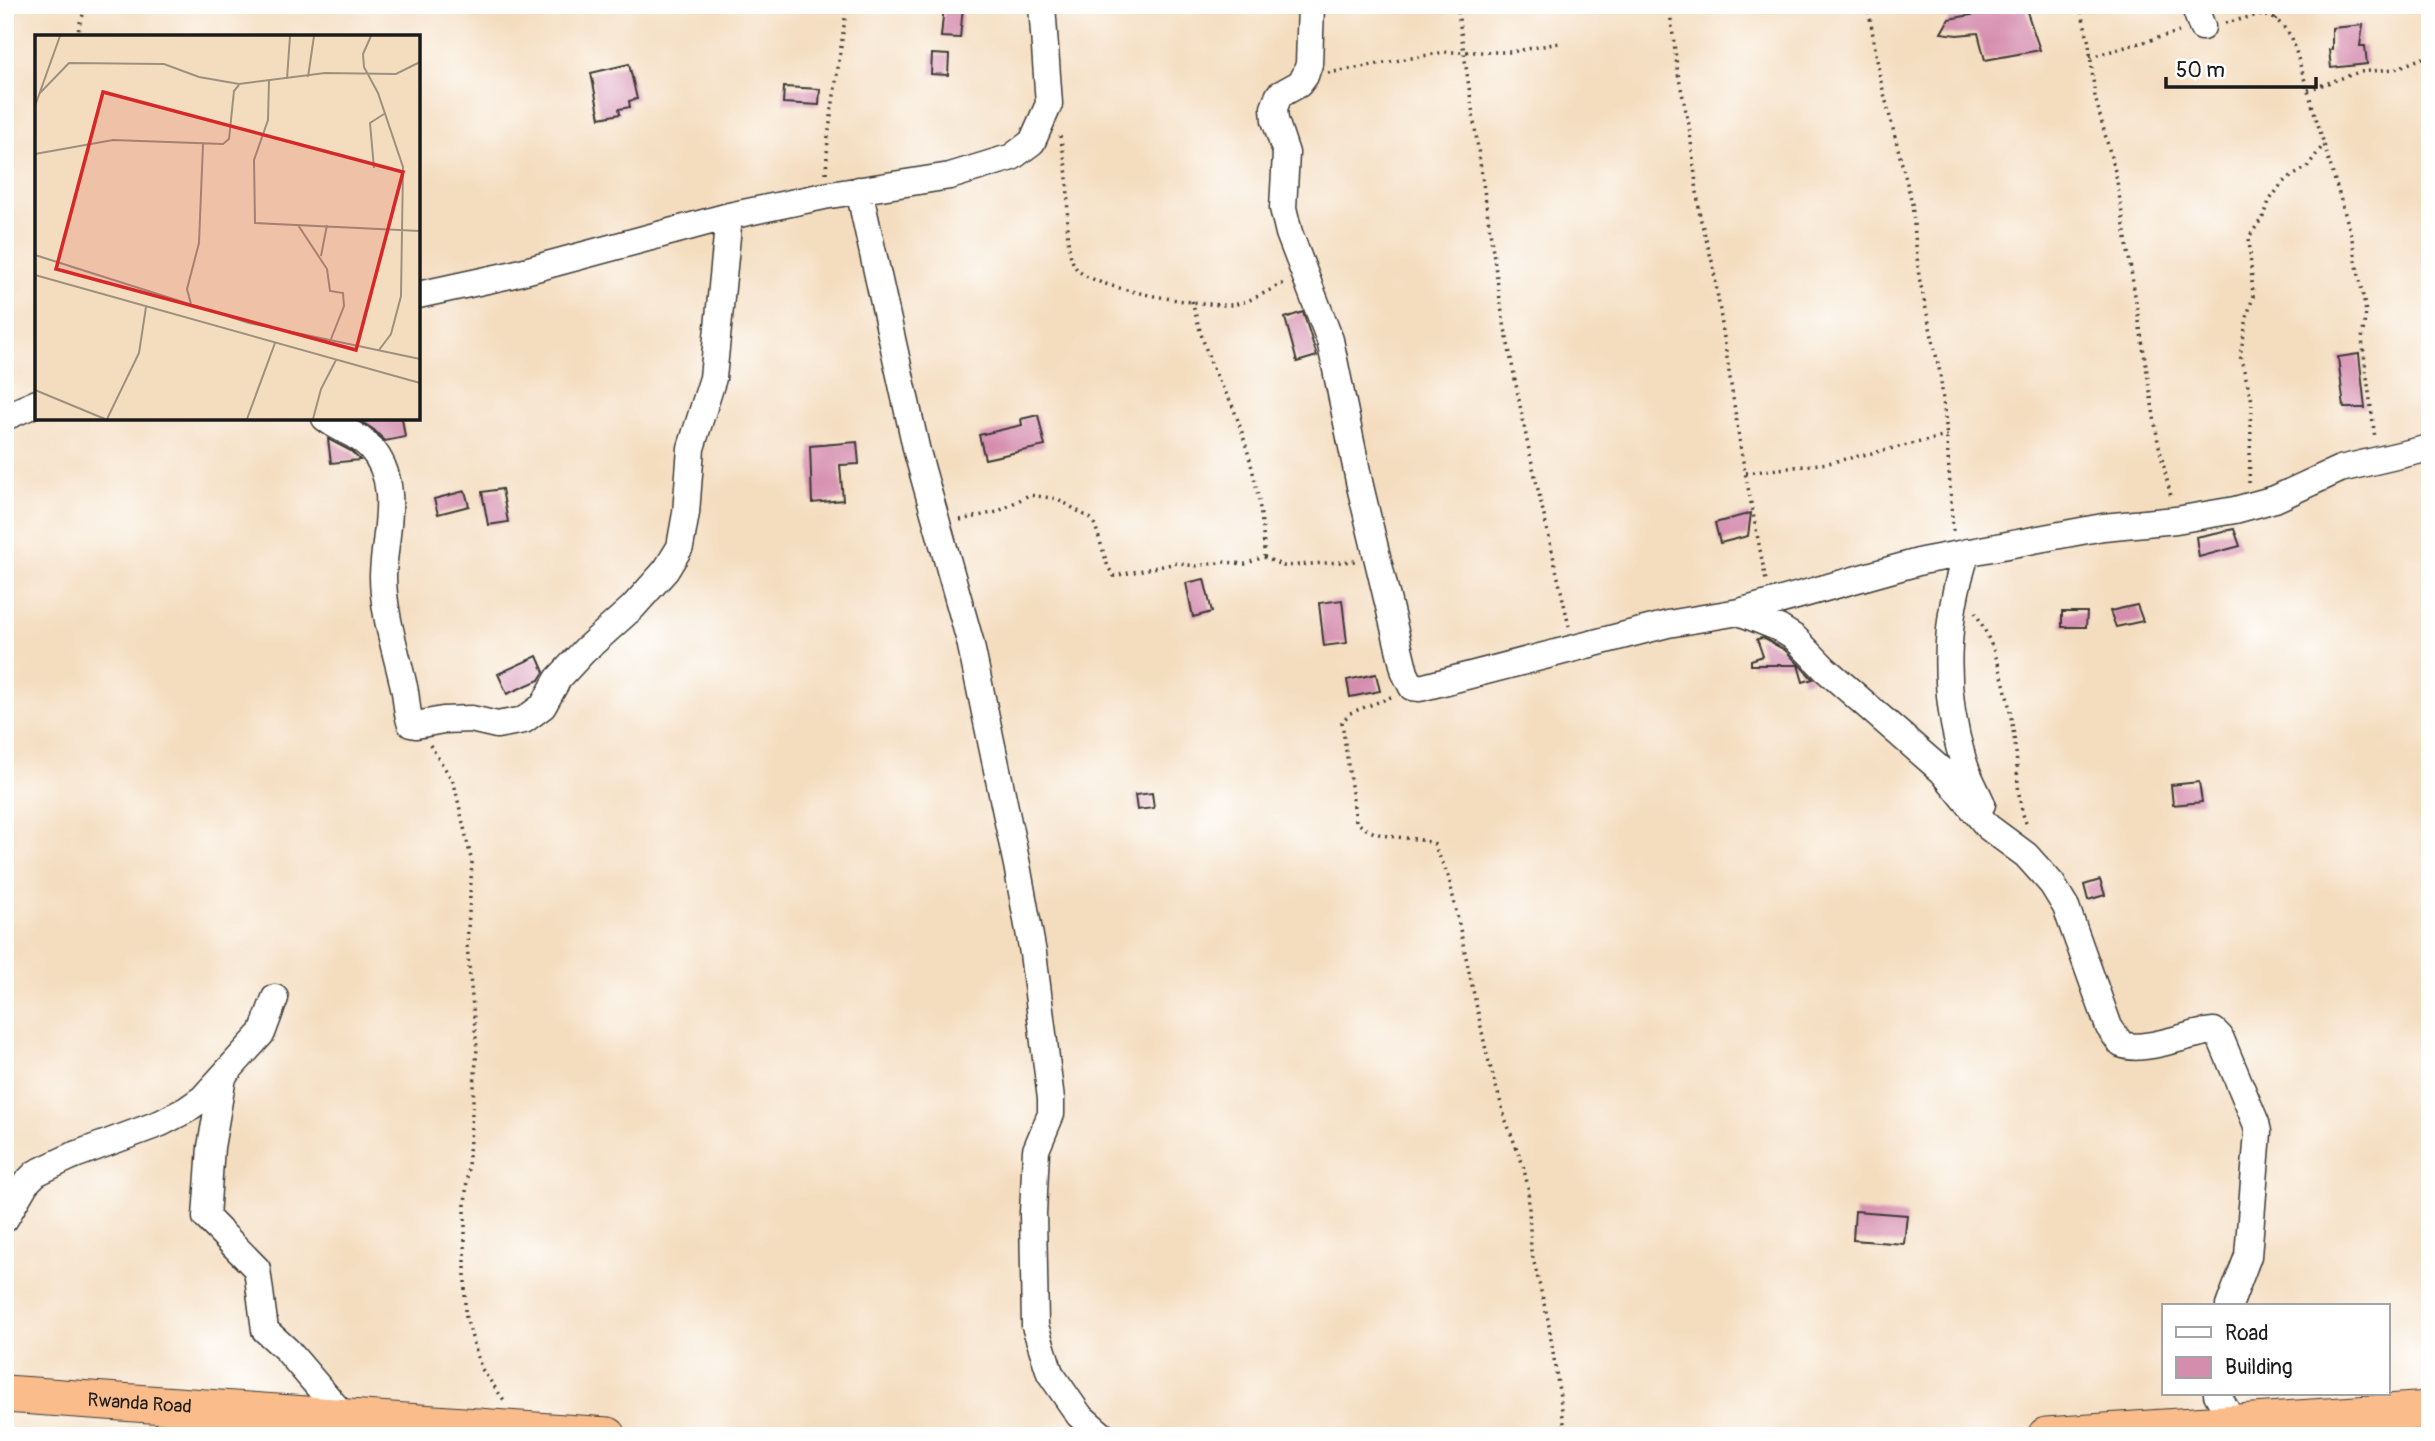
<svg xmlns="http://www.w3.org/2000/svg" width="2435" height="1441" viewBox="0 0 2435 1441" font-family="Pangolin,sans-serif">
	<rect width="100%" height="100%" fill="#fff"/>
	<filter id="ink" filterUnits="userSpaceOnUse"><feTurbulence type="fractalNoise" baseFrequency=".0143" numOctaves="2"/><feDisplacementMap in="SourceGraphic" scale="14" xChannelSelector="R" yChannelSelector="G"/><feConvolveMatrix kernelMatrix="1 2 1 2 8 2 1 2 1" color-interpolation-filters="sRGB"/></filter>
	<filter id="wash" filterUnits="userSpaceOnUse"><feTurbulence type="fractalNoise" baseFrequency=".00686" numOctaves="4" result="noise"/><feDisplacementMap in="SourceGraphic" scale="28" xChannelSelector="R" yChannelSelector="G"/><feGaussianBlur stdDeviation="1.57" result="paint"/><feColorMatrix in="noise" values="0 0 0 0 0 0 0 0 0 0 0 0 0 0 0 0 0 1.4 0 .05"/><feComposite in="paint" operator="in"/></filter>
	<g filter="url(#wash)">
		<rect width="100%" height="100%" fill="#f4ddbf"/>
		<g id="blocks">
			<path fill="#d58dae" d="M944,6l19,1 -3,31 -19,-1z
				M2026,9l14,41 -55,10 -7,-27 -21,2 -16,-2 8,-14 33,-6z
				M2363,25l-3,21h5l2,18 -36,4 -2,-18 3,-1v-21z
				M932,54l17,1 -1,20 -17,-1z
				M629,64l8,35 -8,2 1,6 -11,2 1,5 -20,4 -9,-45z
				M784,87l36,2 -1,16 -36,-2z
				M1303,312l14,44 -20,6 -12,-44z
				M2359,354l6,54h-21l-6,-51z
				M1038,415l7,31 -60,13 -6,-24 43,-10 -1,-6z
				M356,418h46l3,19 -20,4 -11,-11z
				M328,439l23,12 9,9 -29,3z
				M857,442l2,22 -19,1 3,35 -31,3 -2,-57z
				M502,489l6,33 -20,3 -6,-33z
				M465,491l4,15 -31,8 -4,-15z
				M1751,513l-3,23 -28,7 -5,-20z
				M2234,529l6,17 -41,11 -3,-20z
				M1204,579l8,33 -19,5 -7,-34z
				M1342,600l5,43 -23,3 -5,-43z
				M2137,605l6,16 -27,6 -6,-16z
				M2062,612h25l-1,15h-24z
				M1763,638l22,12 28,29 -10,3 -5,-17h-47v-5l12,-4 -6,-17z
				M537,656l7,16 -5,8 -32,14 -9,-20z
				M1376,674l4,17 -30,6 -3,-17z
				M2199,782l3,20 -29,3 -2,-20z
				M1152,793l2,15 -17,2 -2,-15z
				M2100,880l5,15 -17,5 -4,-15z
				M1855,1211l52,4 -3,29 -51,-4z"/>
		</g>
	</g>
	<g filter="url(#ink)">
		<use href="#blocks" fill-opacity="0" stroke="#3c3934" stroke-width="2"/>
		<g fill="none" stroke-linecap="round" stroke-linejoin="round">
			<defs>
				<path id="minor" d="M1311,5l-2,59 -4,12 -6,8 -20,11 -5,13 1,12 11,33 -3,55 6,25 41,107 30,146 45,187 7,14 8,1 248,-64 71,-12 183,-51 181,-34 73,-7 59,-10 40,-11 65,-30 90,-21
					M2194,5l8,22
					M859,190l58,262 53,189 47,224 16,88 18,146v15l-15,36 -3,63 2,113 15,47 29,42 24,21
					M418,295l92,-20 219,-59 95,-20 126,-20 62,-19 20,-15 17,-38 -7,-99
					M5,417l32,-14
					M325,418c14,12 32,15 45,29 33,36 14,87 13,129 0,37 13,75 21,111 3,12 2,26 7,37l5,1 27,-5 28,-1 26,6 27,-5 19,-14 15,-27 26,-28 49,-44 33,-37 14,-23 6,-34 5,-65 22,-70 16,-162
					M1967,552c-23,67 -25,140 -4,208 4,15 13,30 19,44
					M1739,612l40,16 16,10 30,31 117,102 46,56 38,28 26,29 14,23 43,120 12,17c22,10 67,-11 93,-13l6,6 36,86 2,9 -10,124 -19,50
					M223,1077l-12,70 -5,70 51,52 8,61 22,20 59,69
					M5,1219l21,-36 10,-10 36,-17 89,-33 25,-13 17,-12 59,-65 13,-35
					M2217,1394l16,28"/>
				<g id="highway">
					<path id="s1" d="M5,1394l603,42"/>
					<path d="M2046,1436l384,-26"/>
				</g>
			</defs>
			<use href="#minor" stroke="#3c3934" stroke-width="29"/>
			<use href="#highway" stroke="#3c3934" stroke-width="39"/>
			<path stroke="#3c3934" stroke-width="3.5" stroke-dasharray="2 5" stroke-linecap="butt" d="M1457,5l45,308 25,128 42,185
				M1669,5l9,69 11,51 11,92 13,48 28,186 25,130
				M1868,5l12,73 32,125 7,74 21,96 6,53 7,105
				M2080,5l9,38 6,54 21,78 42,267 13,55
				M2276,20l4,-15
				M2225,23c34,-7 45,-18 67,15l59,196 15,78 -4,27 13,99
				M78,37l1,-12 8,-20
				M2090,57l89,-25
				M1328,73l117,-21h66l48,-9
				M2308,90l51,-18 36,-3 35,-14
				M1060,136c3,14 6,28 7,42 3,24 -5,70 9,90 14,21 127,38 154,37 19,-2 37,-14 54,-22
				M826,173l2,-36 19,-132
				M1192,301c6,23 12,45 21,67 6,14 14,26 20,39 17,44 31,103 31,149
				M1746,473l82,-10 119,-27
				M2249,483l3,-82 -12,-46 8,-42 5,-16 -4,-60 16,-23 4,-13 14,-19 24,-15 17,-23
				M960,520l37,-8 32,-17 29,4 33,20 4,6 13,42 6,9 63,-13 18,3 30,-4 20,2 19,-7 19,9 72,-5
				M1975,612c26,44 35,90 41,140 2,24 1,53 12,75
				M1391,697l-41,16 -8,9 14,99c21,22 52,12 78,23l15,34 38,177 19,66 17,44 5,22 3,63 17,70 18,116
				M430,745l24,38 18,80 -5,83 10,102 -12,157v109l16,54 23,32"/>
			<use href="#minor" stroke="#fff" stroke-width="26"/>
			<use href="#highway" stroke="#fabc8b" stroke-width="37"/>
		</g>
	</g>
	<g text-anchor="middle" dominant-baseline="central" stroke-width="6" stroke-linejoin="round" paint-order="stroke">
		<g font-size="19" fill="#1c1c1c" stroke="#fff">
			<text stroke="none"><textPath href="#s1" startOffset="135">Rwanda Road</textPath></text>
		</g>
	</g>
	<g transform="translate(35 35)">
		<rect width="385" height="385" fill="#f4ddbf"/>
		<path fill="none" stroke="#9e907e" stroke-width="2" d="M336,1l-8,18 1,13 14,26 25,74 -2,129 -10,38 -12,16M273,42l6,-41M252,44l3,-43M234,46l-1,39 -14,40 1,63 165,8M4,59l30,-31 95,1 35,13 40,7 86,-11 71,1 24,-12M0,71l25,-70M0,119l78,-14 110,4 6,-5 5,-48 5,-6M339,133l-4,-45 14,-9M263,190l29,44 3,22 13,2 1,13 -13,33M0,220l214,68 171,36M286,221l6,-31M0,240l385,108M156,269l-4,-15 12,-46 4,-99M0,355l70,29M72,384l32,-66 7,-46M212,384l28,-76M278,384l8,-30 15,-29"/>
		<path fill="#d62828" fill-opacity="0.15" stroke="#d62828" stroke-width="3.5" d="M68,57l300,80 -47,178 -300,-81z"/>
		<rect width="385" height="385" fill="none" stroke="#1c1c1c" stroke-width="3.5"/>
	</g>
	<rect width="2435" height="1441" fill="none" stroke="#fff" stroke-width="28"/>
	<rect x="2162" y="1304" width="228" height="91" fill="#ffffff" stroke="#a4a4a4" stroke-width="2"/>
	<rect x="2176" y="1327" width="35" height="10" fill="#ffffff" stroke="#a4a4a4" stroke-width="2"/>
	<text x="2225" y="1340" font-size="21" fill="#1c1c1c">Road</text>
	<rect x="2176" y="1357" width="35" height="21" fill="#d58dae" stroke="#a4a4a4" stroke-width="2"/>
	<text x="2225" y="1374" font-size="21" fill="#1c1c1c">Building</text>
	<path d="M2166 77v10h150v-10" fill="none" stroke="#1c1c1c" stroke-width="3.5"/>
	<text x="2176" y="77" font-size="21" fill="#1c1c1c" stroke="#ffffff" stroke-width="5" paint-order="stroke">50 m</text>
</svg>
